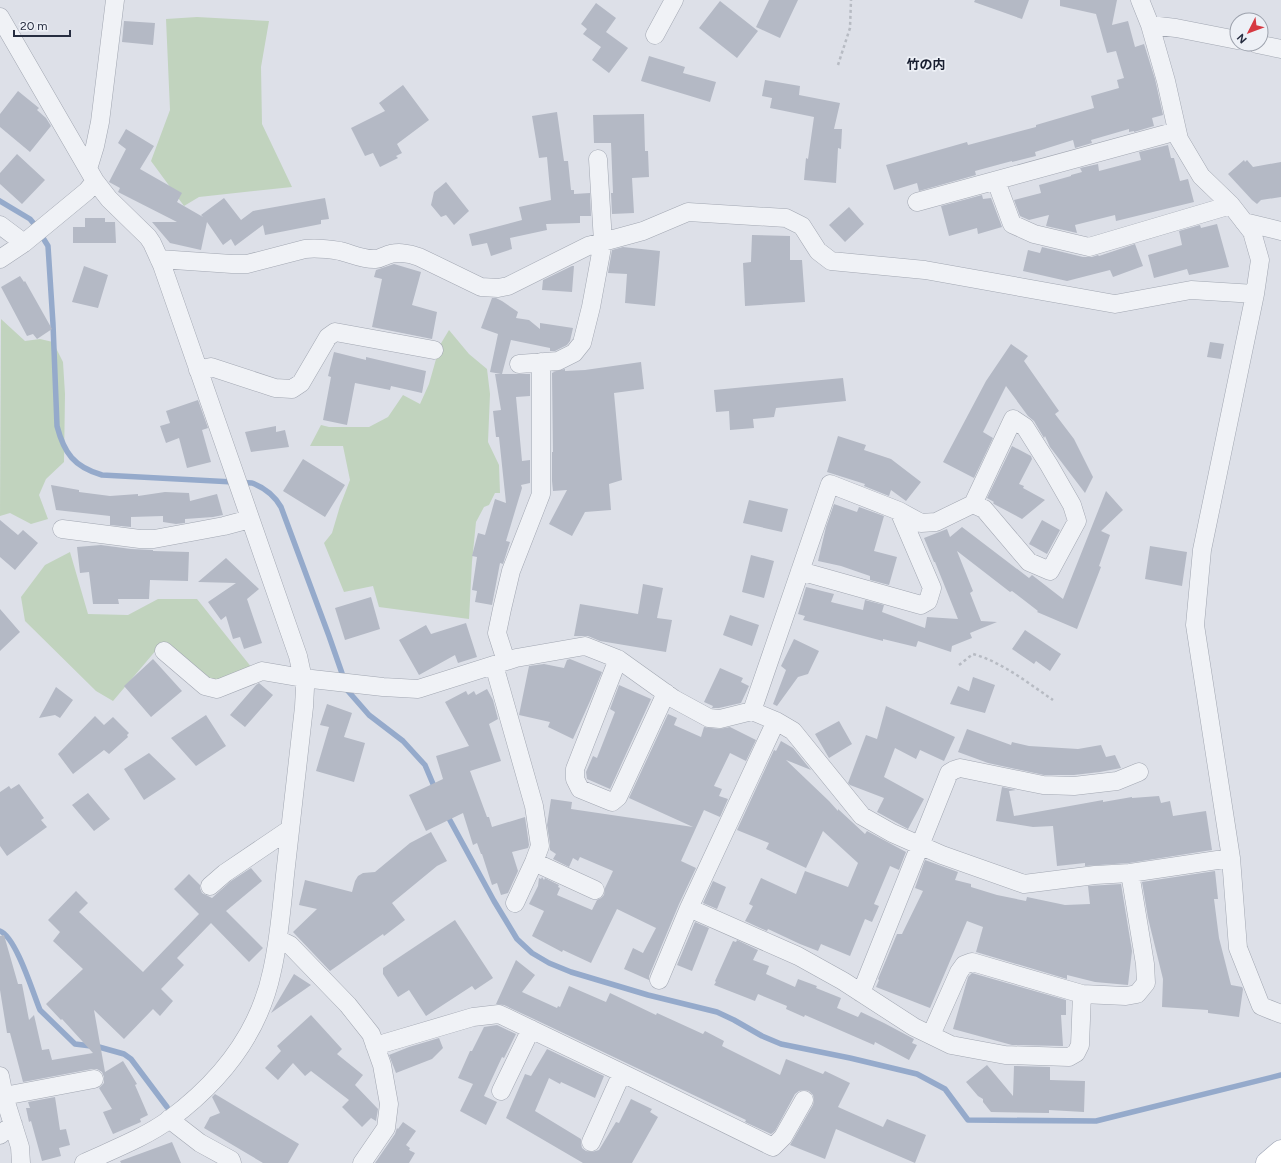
<svg xmlns="http://www.w3.org/2000/svg" width="1281" height="1163" viewBox="0 0 1281 1163" font-family="Figtree,'Noto Sans JP',sans-serif">
	<rect width="100%" height="100%" fill="#dde0e8"/>
	<path fill="#c1d3be" d="M197,17l72,4 -8,46 1,57 30,63 -93,10 -15,9 -33,-45 19,-51 -4,-91z
		M1,319l24,22 15,-2 13,3 10,20 2,32 -1,68 -18,17 -7,16 9,24 -17,5 -21,-11 -10,3z
		M449,330l20,24 18,15 3,25 -2,48 11,23 1,28h-5l-6,12 -5,2 -8,15 -4,40 -3,57 -90,-12 -6,-21 -29,6 -20,-49 8,-10 8,-27 10,-26 -7,-34h-33l11,-21 8,2h40l19,-10 15,-22 17,9 9,-20 11,-39z
		M70,552l18,62 40,1 30,-16h39l55,69 -36,16 -53,-42 -50,59 -17,-10 -71,-70 -4,-24 24,-32z"/>
	<g fill="none" stroke-linecap="round" stroke-linejoin="round">
		<path stroke="#95aacb" stroke-width="5.5" d="M0,201l30,18 5,6 13,21 5,78 4,102c7,27 17,41 45,49l150,8c13,5 22,12 29,24l48,129 15,43
			M347,687l1,4 21,24 34,26 22,24 11,26
			M446,813l48,88 23,38 15,14 17,10 22,9 77,23 69,17 17,8 28,16 19,8 69,14 67,16 28,15 23,31 128,1 185,-46
			M0,931c16,6 33,62 40,79l35,34 24,3 25,7 7,5 36,48"/>
	</g>
	<path fill="#b4b9c5" d="M769,0h29l-18,38 -24,-11z
		M975,0h54l-7,19 -48,-17z
		M1060,0h57l-5,25 16,-4 7,26 9,-3 11,35 8,36 -11,3 2,8 -20,6v-1l-5,1v-3l-38,11 1,3 -17,5 -2,-8 -38,12 1,4 -24,6v-1l-37,10 1,4 -57,16 -2,-8 -23,7 -8,-25 81,-23 1,3 68,-18v-2l58,-17 -3,-12 28,-8 -2,-8 7,-2 -8,-27 -9,2 -11,-39 -36,-8z
		M720,1l38,30 -21,27 -38,-30z
		M596,3l20,15 -10,14 22,16 -19,25 -17,-13 9,-13 -18,-13 4,-5 -6,-5z
		M124,21l31,2 -2,22 -31,-3z
		M649,56l36,11 -2,6 33,9 -6,20 -69,-21z
		M765,80l35,6 -1,9 41,8 -6,26h8l-1,20 -3,-1 -2,35 -32,-3 2,-22 2,1 6,-42 -44,-9 2,-10 -10,-2z
		M403,85l26,35 -32,24 5,9 -6,3 2,2 -18,9 -7,-14 -8,3 -14,-28 34,-17 -6,-8z
		M18,91l21,17 -2,2 9,8 5,8 -21,26 -30,-25v-13z
		M557,112l7,49h4l3,29h3v4l16,-1 1,23h-11v7l-34,1 1,6 -37,8 2,11 -21,7 -4,-13 -15,3 -3,-12 53,-14 -3,-13 32,-7 -4,-43 -8,1 -7,-42z
		M644,114l1,37h3l1,26 -17,1 2,35 -22,1 -1,-21h2l-2,-50h-17l-1,-28z
		M126,129l28,17 -14,23 42,24 -5,9 26,15 -2,-2 23,-17 17,22 12,-9 72,-13 4,21 -8,1v4l-56,11 -2,-10 -28,21 -4,-7 -8,6 -16,-23 -6,28 -31,-7 -18,-21h25l-59,-30 2,-4 -11,-6 17,-33 -8,-6z
		M1168,145l3,13h3l6,23 8,-2 6,23 -78,19 -1,-6 -40,10 2,8 -31,-7 3,-11 -20,5 -9,-4 -6,-16 27,-7 -2,-8 32,-9v-1l11,-3 -2,-4 18,-4 1,7 42,-11 -2,-8z
		M17,154l28,26 -23,24 -22,-20v-11z
		M1244,160l1,2 2,-2 6,7 28,-5v35l-20,3 -4,4 -5,-4 -24,-26z
		M446,182l23,29 -15,14 -8,-10 -5,2 -10,-12 3,-13z
		M982,195l1,4 8,-1 11,29 -24,7 -1,-6 -28,8 -8,-30z
		M849,207l15,17 -19,18 -16,-17z
		M85,218h20v4h10l1,21h-43v-16h12z
		M1217,224l12,43 -40,8 -2,-6 -33,9 -6,-23 34,-10 -3,-14 21,-6 1,3z
		M752,235l38,1v24h12l3,42 -60,4 -2,-43 8,-1z
		M1135,244l8,22 -30,11 -3,-7 -43,11 -44,-10 5,-21 12,3 2,-6 41,10h9l6,-2 1,1z
		M623,247l37,4 -5,55 -30,-3 2,-29 -19,-1 4,-23z
		M394,264l27,8 -9,33 25,7 -5,27 -60,-12 10,-48 -8,-2 2,-7z
		M84,266l24,9 -10,33 -26,-6z
		M572,266h2l-2,26 -30,-2 1,-10z
		M20,276l4,6 1,-1 27,48 -15,10 -4,-5 -6,2 -26,-49z
		M492,298h4l6,3 16,11 -2,6 13,2 11,9v-6l33,5 -3,13 -3,4 -12,6h-5v-3l-39,-8 -9,34h28v22l-14,1 6,64 8,-1v23l-9,2 1,3 -16,53 4,1 -7,22 -3,-1 -8,42 -17,-3 2,-11 -5,-1 5,-33 -5,-1 6,-23 7,2 10,-36 11,4 -7,-66h-3l-3,-26 8,-1 -6,-36h6l-11,-2 8,-38 -17,-6z
		M1210,342l14,2 -3,15 -14,-2z
		M1011,344l17,12 -4,5 35,50 -4,3 19,25 19,38 -8,16 -35,-46 -5,-11 -1,2 -10,-17 -6,-5 -22,-30 -23,46 10,6 -19,40 -31,-16 43,-81z
		M334,352l32,8v-3l60,14 -4,22 -31,-7 -1,4 -35,-7 -8,42 -24,-5 8,-43 -3,-1z
		M641,362l3,27 -30,4 8,87 -13,4 2,26 -26,2 -13,24 -23,-12 18,-34 -14,1 -1,-10v-29h1l-1,-79h2l-2,-1 13,-3v2l20,-1z
		M843,378l3,23 -70,7 -2,9 -21,2 1,9 -24,2 -1,-19 -13,1 -2,-22z
		M198,400l10,28 -6,2 9,32 -24,6 -8,-30 -13,5 -6,-17 10,-3 -4,-12z
		M276,426v6l9,-2 4,17 -38,5 -6,-20z
		M838,436l28,9 -2,5 27,9 30,23 -15,19 -15,-11 -2,6 -25,-10 1,-2 -38,-12z
		M1012,446l19,10 1,3 -13,25 5,2 -1,2 22,12 -23,19 -28,-15 -1,-1 1,-1 -7,-4z
		M303,459l42,26 -20,32 -42,-26z
		M51,485l28,5v2l31,4 28,-2v2l27,-4 24,1 1,8 27,-7 6,21 -10,2 -28,2v4l-9,1 -13,-2v-6l-32,1v10l-21,-2v-9l-54,-6z
		M1106,491l17,19 -22,21 9,4 -11,31 2,1 -24,62 -40,-17 1,-1 -26,-20 -2,1 -53,-41 16,40 -3,2 11,28 16,1 -27,11 2,5 -20,8 -1,6 -33,-11 -2,6 -33,-8v2l-80,-21 2,-4 -7,-2 8,-27 28,7 -3,8 32,8 2,-10 19,5 -2,7 43,16 2,-11 31,2 -23,-57h-1l-10,-24 23,-9 3,8 12,-10 67,51 3,-3 31,24z
		M749,500l39,9 -6,23 -39,-9z
		M834,504l23,8 2,-5 25,9 -10,35 23,6 -8,28 -19,-5v-4l-29,-10 -23,-5 8,-34z
		M0,520l18,15 5,-5 15,13 -23,27 -15,-13z
		M1042,520l18,10 -13,24 -18,-10z
		M101,545l30,4 22,1v1l36,1 -1,29 -38,-1 -1,19h-31l1,5h-26l-4,-32 -9,1 -3,-26z
		M1150,546l37,6 -5,34 -37,-7z
		M751,555l23,6 -10,37 -22,-6z
		M226,558l33,31 -12,10 15,44 -18,6 -4,-12 -7,2 -7,-23 -5,4 -13,-18 28,-19 -38,-1z
		M643,584l20,4 -6,30 15,2 -6,32 -66,-11 -12,-5h-14l6,-32 58,10z
		M371,597l9,32 -35,11 -10,-32z
		M0,609l20,23 -20,19z
		M730,615l29,10 -7,21 -29,-11z
		M466,623l11,34 -19,6 -3,-8 -36,20 -20,-35 27,-15 5,9z
		M1025,630l36,24 -11,17 -14,-10 -2,3 -22,-15z
		M794,639l25,12 -11,23 -10,3 -21,29 -4,-2 13,-34 -5,-4z
		M153,659l29,32 -31,26 -27,-31z
		M570,659l32,13 -12,29 -17,38 -25,-12 2,-5 -31,-7 10,-49 15,-2 20,4 3,-8z
		M720,668l23,10 -2,4 8,4 -8,17 -22,5h-7l1,-2 -9,-4z
		M973,677l22,8 -10,28 -35,-9 8,-18 11,5z
		M259,683l14,12 -28,32 -15,-12 26,-30z
		M619,685l32,14 -41,90 -23,-10 -1,-7 7,-16 4,2 18,-46 -5,-3z
		M56,687l17,13 -13,18 -5,-3 -16,3z
		M487,689l6,11 5,19 -9,5 12,37 -31,10 17,46h2l3,10 33,-10 4,28 -1,3 -16,4 6,19 -10,22 -7,2 -4,-12 -5,2 -10,-31h-1l-4,-11 -4,2 -10,-32 -37,18 -17,-36 34,-16 -7,-23 33,-10 -24,-44 21,-11 2,4 6,-4 2,4z
		M327,704l25,9 -8,24 21,6 -11,39 -38,-11 13,-44 -9,-2z
		M886,706l69,31 -11,24 -24,-11 -4,9 -21,-11 -11,29 40,22 -16,30 -31,-17 7,-14 -34,-13 -2,-2 18,-48 11,4z
		M668,714l9,4 -3,7 27,12 3,-10 15,2 11,-2 26,13 -10,21 -16,-8 -16,33 8,3 -3,7 9,3 -8,18 -16,-7 -23,51 15,7 -17,36 -30,72v4l-25,-11 9,-21 10,5 13,-25 -39,-19 -26,54 -28,-13 -1,2 -30,-16 12,-25 -15,-7 9,-18 1,-8 2,1 1,-2 2,3 1,-2 14,7 -1,2 2,1 -3,7 35,15 5,-10 4,-2 3,-3 1,-7 8,-17 -33,-14 -2,4 -5,-3 -4,9 -16,-8 3,-5 -6,-4v-6l-3,-19 4,-26 21,3 -1,7 122,18 -64,-29z
		M206,715l20,31 -30,20 -25,-28z
		M95,716l9,9 9,-8 16,16 -2,2 1,2 -19,17 -5,-4 -31,24 -15,-20z
		M839,721l13,23 -23,14 -14,-24z
		M967,729l44,16 1,-3 17,4 49,3 23,-4 5,12 9,-2 6,13 -21,4 -26,3h-30l-56,-12 -30,-11z
		M781,741l12,7 18,22 -25,-10 43,41 9,10v-2l27,25 2,-3 39,21 -7,18 -9,-4 -16,38 5,2 -7,16 -7,-3 -15,37 -29,-12 -3,7 -18,-7 -32,-15 -1,2 -22,-10 8,-15 -4,-2 12,-26 35,16 9,-23 43,16 10,-24 -35,-32 -17,37 -40,-19 3,-6 -32,-13 37,-80 2,1z
		M149,753l27,26 -32,21 -20,-31z
		M19,784l25,34 -3,2 6,7 -40,29 -7,-10v-54l9,-6 2,3z
		M1002,787l14,3 -7,1 5,25 89,-16v2l29,-5v1l27,-2 2,7 9,-2 3,15 33,-5 6,39 -83,13 -44,3v-3l-28,3 -4,-40 -20,1 -37,-6z
		M88,793l22,26 -16,12 -22,-26z
		M431,832l16,29 -10,5 -45,37 13,17 -21,16 -1,-2 -53,37 -37,-39 24,-23 -18,-4 6,-25 47,12 3,-11 3,-5 5,-3 12,-1 35,-29z
		M925,860l33,12 -3,8 16,4v3l26,8 29,6 1,-4 38,8 25,-1 -2,-18 33,-2 11,67 -4,34 -33,-3 -28,-7v4l-91,-27 7,-25 -16,-6 -37,87 -54,-21 3,-7 -1,-1 19,-45h5l21,-43 -8,-3z
		M251,868l11,13 -36,30 37,37 -14,14 -38,-39 -34,35 7,7 -23,24 12,12 -13,15 -7,-7 -29,30 -30,-29 11,62 18,-11 14,23 -2,1 13,30 -8,4 1,3 -28,12 -10,-22 9,-3 -13,-21 5,-5v-6l-2,-5 -5,-3h-5l-69,13 -13,-49h-3l-7,-43v-54l4,-1 14,49h4l7,36 5,-5 8,35 7,-1 3,11 41,-7 -31,-34 -1,1 -15,-16 37,-35 -30,-28 7,-9 -12,-12 28,-29 12,12 -9,9 64,60 56,-58 -25,-25 15,-15 11,11v3l2,5 10,5 19,-17z
		M1215,871l3,28h-4l5,39 12,47 11,2 1,2 -4,28 -31,-4v-3l-46,-3 1,-28 -15,-61 -6,-36z
		M713,881l13,6 -9,22 -14,-6z
		M455,920l38,58 -18,12 -3,-4 -46,30 -17,-26 -11,7 -15,-23v-6z
		M695,922l14,6 -17,43 -15,-6z
		M737,940l21,10 -5,10 16,6 -3,8 29,13 3,-8 19,7 -1,2 25,10 -4,10 21,9 3,-5 23,11 30,16 -2,4 5,2 -8,15 -34,-18 -1,3 -69,-30 -1,2 -18,-8 1,-3 -29,-12 -3,7 -41,-16 2,-3 -1,-1 18,-40 3,1z
		M516,960l19,15 -13,17 35,16 1,-2 2,1 9,-21 37,16 4,-9 46,22 1,-2 46,21 2,-3 19,10 -2,5 58,29 6,-16 37,15 2,-3 25,12 -12,24 45,20 4,-8 39,16 -11,28 -79,-34 -11,30 -35,-14 23,-40 1,-5 -1,-5 -4,-4 -5,-1 -5,1 -4,3 -20,37 -4,3 -26,-12 1,-2 -210,-100 -32,-15 -8,-1z
		M972,973l94,27v15h-5l2,31 -51,-1 -59,-16 15,-52z
		M294,974l17,11 -40,28z
		M311,1015l31,34 -5,5 26,21 -8,10 23,24 -2,12 -5,-3 -9,9 -20,-20 7,-7 -38,-29 -6,5 -12,-13 -15,17 -13,-12 16,-17 -4,-5z
		M497,1025l19,9 -12,24 -2,-1 -18,39 13,6 -11,23 -26,-14 13,-27 -15,-6 12,-27h2l12,-24z
		M439,1038l4,10 -11,11 -36,14 -7,-18 20,-8z
		M547,1049l57,27 -9,22 -34,-16 -1,2 -11,-6 -14,33 46,28v4l1,5 4,3 6,1 7,-2 17,-28 3,1 12,-24 21,10 -2,3 8,5 -26,46h-49l-77,-45 19,-44 6,2z
		M987,1065l26,31 1,-30 36,1v13l35,1 -1,31 -35,-2v3l-58,-1 -8,-10v-3l-5,-3 -12,-14z
		M215,1094l84,50 -11,19h-25l-59,-35 6,-11 10,-4 -8,-16z
		M55,1097l5,33 6,-1 4,16 -11,3 2,8 -19,5 -11,-40 -2,1 -3,-14h4l-2,-6z
		M403,1122l13,9 -10,14 4,3 -1,2 6,3 -6,10h-34l20,-29 2,-6 1,1z
		M172,1142l9,21h-60l-1,-2z"/>
	<g fill="none" stroke-linecap="round" stroke-linejoin="round">
		<defs>
			<path id="minor" d="M1140,0l10,25 16,56 13,58 22,37 30,29 21,27 8,28 -5,34 -53,256 -7,75 36,233 7,90 23,58 20,8
				M0,17l95,164 14,18 39,38 4,6 10,22 136,391 7,32 -1,19c-6,53 -12,106 -18,159 -4,35 -6,70 -14,105 -13,63 -51,110 -102,148 -24,18 -58,31 -86,44
				M1150,25l26,3 61,12
				M655,35l19,-35
				M1257,44l24,5
				M88,169l7,-23 5,-24 15,-122
				M996,181l16,43 22,10 55,13 142,-42
				M917,202l260,-71
				M1244,222l37,9
				M0,225l24,18
				M0,259l24,-16 63,-52 8,-10
				M159,259l73,5h15l58,-15c11,-1 23,0 35,2 12,3 24,9 36,8 4,0 5,-2 9,-3 10,-5 24,-3 34,1l62,30 17,1 10,-2 80,-40 55,-15 45,-19 98,6 16,8 16,25 13,10 94,9 190,34 76,-14 64,4
				M519,364l39,-3 16,-8 8,-10 9,-36 12,-65 -5,-83
				M198,370l13,-3 64,21 17,1 9,-6 27,-46 7,-5 99,18
				M62,529l78,10h14l70,-13 26,-7
				M800,571l121,34 7,-4 4,-13 -33,-77
				M164,651l41,35 12,3 45,-18 41,7 80,9 35,2 98,-31 69,-12 33,13 56,40 35,19 11,1 32,-8 24,10 17,10 69,85 30,17 50,22 82,29 71,-9 35,-2 101,-15
				M618,659l-43,110v10l5,10 32,13 6,-5 48,-104
				M506,661l-9,-28 5,-24 9,-38 30,-77v-132
				M494,665l40,141 6,40 -6,16 -19,41
				M752,711l78,-227 69,27 22,12 15,-1 37,-18 40,-85 12,8 24,38 23,40 5,16 -27,50 -21,-9 -45,-53 -11,-5
				M534,862l61,28
				M210,886l15,-13 65,-44
				M689,908l109,48 45,25 71,46 37,18 54,10 64,2 7,-4 4,-8 2,-51
				M278,939l12,6 58,60 23,29 11,31 7,39 -3,24 -24,35
				M659,980l30,-72 87,-187
				M861,993l88,-220 5,-3 6,-2 83,17 31,1 43,-5 22,-9
				M931,1035l28,-63 5,-7 8,-3 110,32 44,2 11,-2 9,-11 -1,-19 -15,-91
				M375,1046l98,-29 26,-3 123,59 151,74 10,-10 21,-37
				M0,1076l4,20 16,51 1,16
				M501,1091l30,-62
				M4,1096l90,-17
				M169,1119l31,24 31,17 1,3
				M0,1135l13,-11
				M591,1142l31,-69"/>
			<path id="major" d="M1267,1163l14,-12"/>
		</defs>
		<use href="#minor" stroke="#a2a7b2" stroke-width="19"/>
		<use href="#major" stroke="#9ca3b4" stroke-width="23"/>
		<path stroke="#b7bbc3" stroke-width="2.5" stroke-dasharray="3 3" stroke-linecap="butt" d="M838,65l12,-37 1,-28
			M959,665l14,-11c29,8 55,29 80,46"/>
		<use href="#minor" stroke="#f0f2f6" stroke-width="18"/>
		<use href="#major" stroke="#fff" stroke-width="22"/>
	</g>
	<g text-anchor="middle" dominant-baseline="central" stroke-width="3.5" stroke-linejoin="round" paint-order="stroke">
		<g font-size="13" font-weight="bold" fill="#181e30" stroke="#edf0f6">
			<text x="926" y="64">竹の内</text>
		</g>
	</g>
	<g transform="translate(1249 32) rotate(228)"><circle r="19" fill="#edf0f6" stroke="#9da2ad"/>
	<path d="M0-3L7 15L0 10L-7 15Z" fill="#d63942"/>
	<text y="-6" font-size="11" font-weight="bold" text-anchor="middle" fill="#262d40">N</text>
	</g>
	<path d="M14 30v6h56v-6" fill="none" stroke="#262d40" stroke-width="2"/>
	<text x="20" y="30" font-size="12" fill="#262d40" stroke="#edf0f6" stroke-width="3" paint-order="stroke">20 m</text>
</svg>
